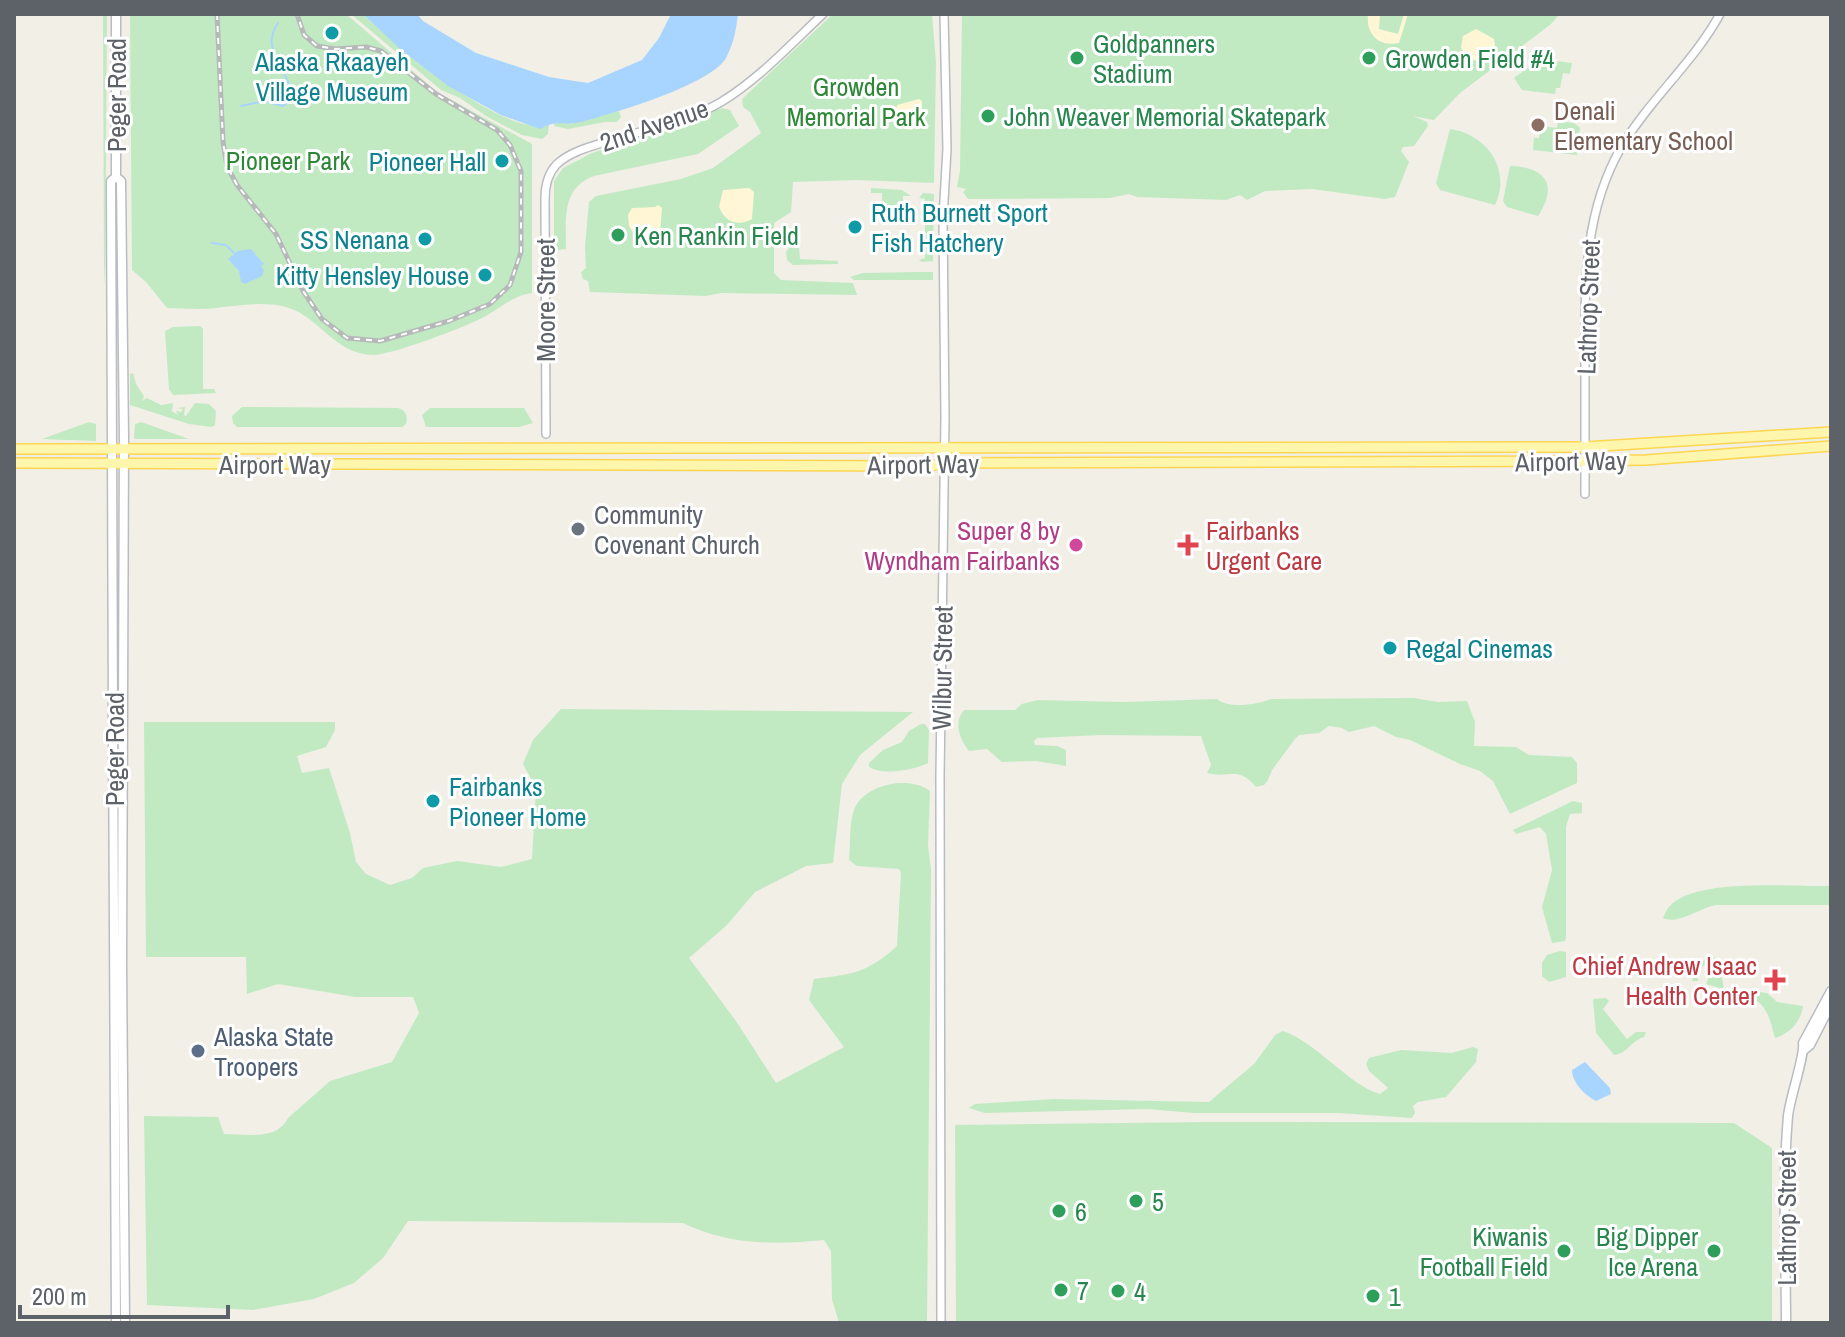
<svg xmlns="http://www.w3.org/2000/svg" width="1845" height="1337" viewBox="0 0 1845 1337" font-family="'Archivo Narrow',sans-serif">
	<rect width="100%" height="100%" fill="#f1efe6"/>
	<path fill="#c1eac3" d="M103,14h4l-2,273 -1,-22z
		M130,14h216l91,78 95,52v149c-20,3 -30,14 -48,24 -19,10 -92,38 -111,38 -38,-1 -53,-37 -84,-47 -23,-7 -50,-3 -73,0 -16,2 -33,0 -49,0l-21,-26 -14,-12z
		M351,14h12c30,29 145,127 186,110l-1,10 -6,5 -20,-4 -36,-19 -26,-18 -19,-8z
		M833,14h99l4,49 -2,120 -77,-3 -64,2 -2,30 -17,11v50l7,7 72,3 4,12 -136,-2 -15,3 -116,-4 -2,-11 -5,-2 -2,-7 5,-4 -1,-21 4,-45 7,-6 85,-17 32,-11 48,-35 -11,-21 -7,-5 -1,-8z
		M962,14h598l-9,10 -91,69 -26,27 -21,-4 14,6 1,4 -14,20 -11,1 -2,4 8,11 -14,35 -10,2 -73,-10 -47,2 -18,9 -7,-5 -14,5 -89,-3 -8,-3 -19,4 -142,1 -5,-7 3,-3 -9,-2 3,-16z
		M1540,59l32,4 -2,11 -7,-1 -3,15h-4l-1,6 -33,-4 -8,-12z
		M722,108l8,2 9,16 -41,28 -104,22c-33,12 -28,44 -28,73l-8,1 -4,-2v-67l9,-13 29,-15z
		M619,111l2,6 -4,5h-12l-37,7 -14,-3 1,-4 15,2z
		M1558,121l16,2 6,5 -3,27 -44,-5 1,-12h5l1,-12 17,2z
		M1450,129c37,5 62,41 45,76l-55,-15 -4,-7z
		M1510,166c35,1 49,18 28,50l-31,-9 -4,-6z
		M871,188l31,2 9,6h-8v17l-5,-10v10h-5v-4h-11v-16h-11z
		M923,193l11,1 -1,67 -11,1 -3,-2 6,-2v-59l-6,-1z
		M799,247l1,12 38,2v3l-45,1 -6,-5 -1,-8 4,-5z
		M918,272h15v8h-79l-4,-3 13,-4z
		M200,326l3,3v60h11l2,4 -43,2 -4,-6 -4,-58 8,-4z
		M133,373l3,11 8,12 -2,5 5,-3 14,7 12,-2 -1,8 6,4 -2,-4 5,1 2,-3 -7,-1 9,-1 -1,8 2,1 9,-13 14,1 7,7 -1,14 -3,2 -23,-3 -59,-19v-31z
		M242,407l156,1c8,2 10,8 8,16l-4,3h-165l-4,-4 -1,-7z
		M430,408h94l9,15 -14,4h-93l-4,-12z
		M89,422l7,2v17l-54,-2z
		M141,422l48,17h-53l-2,-1 1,-14z
		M1414,698l24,4 29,-1 8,21 -1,24 42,1 13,8 43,2 5,6v20l-67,31 -17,-33 -13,-10 -20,-7 -50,-24 -14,-3 -22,-11 -25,6 -7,-4 -13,-2 -10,7 -20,2 -4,4 -23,31 -4,10 -4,5 -8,2c-18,-22 -26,-8 -49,-14l4,-8 -10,-29 -101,-1 -63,3 -3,3 1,4 22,1 9,4v16l-30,-5 -34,1 -15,-13 -18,2c-9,-11 -16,-28 -5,-41h51l7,-6 16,-4 86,2 93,-3c11,10 40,6 54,0z
		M561,709l352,3 -53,43 -18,29 -9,79 -27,3 -51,26 -28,33 -38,33 47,63 40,62 68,-36 -35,-47 5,-21c40,-5 53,-6 83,-33l4,-73 -2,-4 -42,-3 -8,-6c2,-16 -1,-42 8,-56 14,-21 53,-28 73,-13l-2,54 3,25 -4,453h-88l-7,-24 -1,-48 -7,-11c-49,5 -96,5 -141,-17l-275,-2 -25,37 -29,25 -40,16 -61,11 -106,-5 -3,-189 74,1 6,17c22,0 53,7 64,-16l42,-37 62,-19 27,-49 -6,-16h-58l-77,-13 -31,10 -1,-37h-100l-2,-235h191v8l-9,17 -29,9 5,17 27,-5 21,65 6,29 10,12 24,11 22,-7 11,-10 34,-7 44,6 31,-8 4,-71 -13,-24 10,-24z
		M921,724h4l4,6 -1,33c-15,7 -44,13 -59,4v-4l14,-13 19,-8 7,-11z
		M1573,801l9,2v10l-12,1 -4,13v111l-1,3 -13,2 -10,-36 10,-37 -6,-36 -6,-7 -24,7 -3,-4z
		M1831,886v19h-115c-17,3 -37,20 -53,13 2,-4 3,-8 6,-11 24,-30 125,-20 162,-21z
		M1560,951l6,1v25l-17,5 -7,-6v-13l5,-8z
		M1709,957l8,1c-1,12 8,20 6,31l-17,-5 5,-12 -7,-7 -6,8v8h-6l7,-17z
		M1759,992l8,1 10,9 26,4c-2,15 -13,28 -28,32 -4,-14 -7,-33 -22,-39l1,-6z
		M1606,998l3,3 -6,8 24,30 9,-7h10l-2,5c-12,3 -17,17 -30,18l-18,-22 -3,-34z
		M1283,1031c35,12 64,53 97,63l8,-6 -19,-17 -3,-7 3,-6 32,-8 51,3 21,-6 5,2 -2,13 -30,35 -28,5 -5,4 2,7 -3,5 -74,-5h-145l-45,-4 -163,4 -16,-5 6,-4 80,-5 154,3 45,-38 21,-29z
		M1209,1122l525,1 38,25v175h-816l-1,-198z"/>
	<path fill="#fef6d5" d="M1368,14h12l-1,15 19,5 6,-20h4l-9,29c-20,4 -33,-8 -31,-29z
		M1476,29l18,10 1,6 -15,17 -13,-4 -6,-10 2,-12z
		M919,99l3,2v22l-11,7 -11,-3 -5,-10 2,-12z
		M749,188l5,4 -2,27c-14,8 -27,3 -33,-12l4,-17z
		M658,205l4,3 -2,26c-12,10 -24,5 -31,-8l-1,-11 4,-7 23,-1z"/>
	<path fill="#a8d5ff" d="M363,14h54l6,7 53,32 73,24 39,6 54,-23 17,-22 12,-24h67c-2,16 -4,28 -11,42 -12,28 -116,58 -146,66 -19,5 -21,-4 -41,7l-39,-14 -53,-29 -49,-38z
		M251,249l13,15 -3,2 3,4 -2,6 -17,8 -4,-2 -2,-11 -11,-12 10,-8z
		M1585,1062l25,26 1,6 -15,7c-11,-6 -24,-18 -24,-31z"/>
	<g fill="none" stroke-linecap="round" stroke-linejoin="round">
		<path stroke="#a8d5ff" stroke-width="2" d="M241,106l23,-5 19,5 9,-7c0,-27 -34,-49 -14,-76
			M212,243l14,2 8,8"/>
		<defs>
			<path id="tertiary" d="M546,434l-1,-235c0,-12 2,-24 11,-34 14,-14 37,-19 56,-25 36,-11 77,-19 109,-38 38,-23 70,-58 102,-88
				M1585,494c0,-43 0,-86 0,-128 0,-76 -3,-152 37,-220 28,-47 72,-84 98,-132
				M941,1323l-1,-546 5,-360 -2,-199 4,-69 -3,-135"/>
			<path id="secondary" d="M116,14v163l5,4 3,258 -2,526 3,358
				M1804,1050l6,-5 21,-41
				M116,1323c-2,-381 -4,-761 -5,-1142l5,-4
				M1786,1323c0,-68 -4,-138 2,-207 2,-19 17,-60 15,-73l28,-52"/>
			<path id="primary" d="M14,449l1571,-2 246,-15
				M14,463l916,3 14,-3 641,-2 61,-1 185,-14"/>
		</defs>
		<use href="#tertiary" stroke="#b9bcc1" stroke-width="10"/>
		<use href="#secondary" stroke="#b9bcc3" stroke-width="11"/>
		<use href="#primary" stroke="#fed652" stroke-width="12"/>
		<use href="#tertiary" stroke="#fff" stroke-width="7"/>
		<use href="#secondary" stroke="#fff" stroke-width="8"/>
		<use href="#primary" stroke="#fff6ad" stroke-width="9"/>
		<defs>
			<path id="rail" d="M217,14l6,128 4,24 10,19 39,49 27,57 19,28 25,19 33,3 69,-20 41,-17 20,-19 11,-33v-81l-11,-26 -13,-15 -61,-36 -55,-43 -15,-4 -31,2 -18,-3 -13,-11 -7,-21"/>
		</defs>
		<use href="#rail" stroke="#b7b8b9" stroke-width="5"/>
		<use href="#rail" stroke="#fff" stroke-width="2" stroke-dasharray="6" stroke-linecap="butt"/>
	</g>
	<g fill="#0f9aa8" stroke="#fff" stroke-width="3">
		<circle cx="332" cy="33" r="8"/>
		<circle cx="502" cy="161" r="8"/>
		<circle cx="855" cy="227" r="8"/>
		<circle cx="425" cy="239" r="8"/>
		<circle cx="485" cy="275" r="8"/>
		<circle cx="1390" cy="648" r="8"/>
		<circle cx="433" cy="801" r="8"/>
	</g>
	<g fill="#2e9e5b" stroke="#fff" stroke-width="3">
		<circle cx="1077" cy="58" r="8"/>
		<circle cx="1369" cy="58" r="8"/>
		<circle cx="988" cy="116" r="8"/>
		<circle cx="618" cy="235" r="8"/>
		<circle cx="1136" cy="1201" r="8"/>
		<circle cx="1059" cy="1211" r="8"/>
		<circle cx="1564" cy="1251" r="8"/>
		<circle cx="1714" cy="1251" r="8"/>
		<circle cx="1061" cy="1290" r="8"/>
		<circle cx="1118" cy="1291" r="8"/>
		<circle cx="1373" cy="1296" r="8"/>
	</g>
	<circle fill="#8d6e63" stroke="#fff" stroke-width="3" cx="1538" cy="125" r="8"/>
	<circle fill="#6b7280" stroke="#fff" stroke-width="3" cx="578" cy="529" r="8"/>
	<circle fill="#d1479c" stroke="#fff" stroke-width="3" cx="1076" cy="545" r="8"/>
	<g fill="#e0444e" stroke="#fff" stroke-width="3">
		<path d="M1184 533h8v8h8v8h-8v8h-8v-8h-8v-8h8z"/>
		<path d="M1771 968h8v8h8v8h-8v8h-8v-8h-8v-8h8z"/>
	</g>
	<circle fill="#5c6f8a" stroke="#fff" stroke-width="3" cx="198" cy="1051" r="8"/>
	<g text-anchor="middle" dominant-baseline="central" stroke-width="6" stroke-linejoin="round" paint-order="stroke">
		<g font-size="26" fill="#27864d" stroke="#fff" text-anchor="start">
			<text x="1093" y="43">Goldpanners<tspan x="1093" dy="30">Stadium</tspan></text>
			<text x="1385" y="58">Growden Field #4</text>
			<text x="1004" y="116">John Weaver Memorial Skatepark</text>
			<text x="634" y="235">Ken Rankin Field</text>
			<text x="1152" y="1201">5</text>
			<text x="1075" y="1211">6</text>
			<text x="1548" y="1236" text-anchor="end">Kiwanis<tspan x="1548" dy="30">Football Field</tspan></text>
			<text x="1698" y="1236" text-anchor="end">Big Dipper<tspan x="1698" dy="30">Ice Arena</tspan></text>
			<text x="1077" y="1290">7</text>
			<text x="1134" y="1291">4</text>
			<text x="1389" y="1296">1</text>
		</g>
		<g font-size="26" fill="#0d838f" stroke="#fff" text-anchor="end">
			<text x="332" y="61" text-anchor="middle">Alaska Rkaayeh<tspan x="332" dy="30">Village Museum</tspan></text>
			<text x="486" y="161">Pioneer Hall</text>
			<text x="871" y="212" text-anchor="start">Ruth Burnett Sport<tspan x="871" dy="30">Fish Hatchery</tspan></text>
			<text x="409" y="239">SS Nenana</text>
			<text x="469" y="275">Kitty Hensley House</text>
			<text x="1406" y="648" text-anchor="start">Regal Cinemas</text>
			<text x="449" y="786" text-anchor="start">Fairbanks<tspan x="449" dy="30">Pioneer Home</tspan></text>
		</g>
		<g font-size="26" fill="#2e8736" stroke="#fff">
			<text x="856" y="86">Growden<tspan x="856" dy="30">Memorial Park</tspan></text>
			<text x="288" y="160">Pioneer Park</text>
		</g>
		<g font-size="26" fill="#5d6268" stroke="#fff">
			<text transform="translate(116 95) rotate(-90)">Peger Road</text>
			<text transform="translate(654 125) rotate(-19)">2nd Avenue</text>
			<text transform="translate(545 300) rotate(-90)">Moore Street</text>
			<text transform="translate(1588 307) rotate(-88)">Lathrop Street</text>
			<text transform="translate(1571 461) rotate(-1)">Airport Way</text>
			<text x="275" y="464">Airport Way</text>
			<text transform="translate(923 464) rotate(-1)">Airport Way</text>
			<text transform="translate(942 668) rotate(-89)">Wilbur Street</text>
			<text transform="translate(114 749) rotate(-90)">Peger Road</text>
			<text transform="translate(1786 1218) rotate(-90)">Lathrop Street</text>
		</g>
		<g font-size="26" fill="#785e54" stroke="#fff" text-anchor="start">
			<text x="1554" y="110">Denali<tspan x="1554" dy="30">Elementary School</tspan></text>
		</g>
		<g font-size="26" fill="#5b616d" stroke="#fff" text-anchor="start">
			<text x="594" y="514">Community<tspan x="594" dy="30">Covenant Church</tspan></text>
		</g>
		<g font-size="26" fill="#b23c85" stroke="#fff" text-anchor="end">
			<text x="1060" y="530">Super 8 by<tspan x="1060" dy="30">Wyndham Fairbanks</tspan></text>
		</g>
		<g font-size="26" fill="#be3a42" stroke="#fff" text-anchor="start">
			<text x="1206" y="530">Fairbanks<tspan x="1206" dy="30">Urgent Care</tspan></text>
			<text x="1757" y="965" text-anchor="end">Chief Andrew Isaac<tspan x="1757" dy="30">Health Center</tspan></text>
		</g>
		<g font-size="26" fill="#4e5e75" stroke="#fff" text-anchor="start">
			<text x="214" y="1036">Alaska State<tspan x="214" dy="30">Troopers</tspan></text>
		</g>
	</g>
	<rect width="1845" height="1337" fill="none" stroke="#5d6268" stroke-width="32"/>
	<path d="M20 1305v12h208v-12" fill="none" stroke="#5d6268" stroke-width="4"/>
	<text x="32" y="1305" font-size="24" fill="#5d6268" stroke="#ffffff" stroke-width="6" paint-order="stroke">200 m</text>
</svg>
